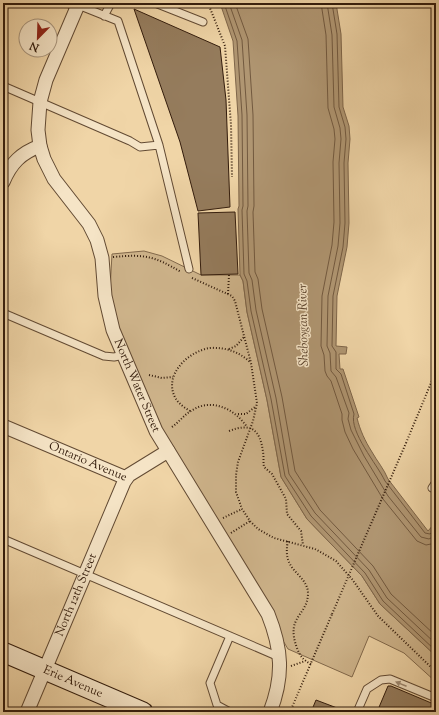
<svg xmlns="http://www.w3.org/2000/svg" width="439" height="715" viewBox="0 0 439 715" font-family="'Sorts Mill Goudy',serif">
	<rect width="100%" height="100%" fill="#f0d5a7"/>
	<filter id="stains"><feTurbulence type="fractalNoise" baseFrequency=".005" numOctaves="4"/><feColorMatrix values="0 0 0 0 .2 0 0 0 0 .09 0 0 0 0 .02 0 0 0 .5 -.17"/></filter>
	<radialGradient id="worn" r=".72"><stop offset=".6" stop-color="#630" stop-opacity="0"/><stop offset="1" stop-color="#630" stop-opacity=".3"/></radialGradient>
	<path fill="#d0b68d" stroke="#82694c" d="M144,251l18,5 39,19h39l3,6 4,31 20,88 14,77 26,42 55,57 18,28 56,52v26l-32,-29 -35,-17 -17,41 -64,-28 -128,-214 -51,-127 3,-54z"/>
	<path fill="#b09672" stroke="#7e6549" d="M220,3h116l5,31 2,73 6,19 1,13 -2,24 1,60 -2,24 -10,49 -1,50 11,1 -1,7h-7l1,15h3l16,48 -2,1c3,12 8,23 15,34 5,9 12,17 16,27l40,52 6,-7 2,2v130l-56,-52 -18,-28 -55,-57 -26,-42 -14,-77 -20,-88 -4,-31 -3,-6 -2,-66 1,-3 -1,-90 -5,-75z"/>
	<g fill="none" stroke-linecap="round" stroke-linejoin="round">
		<path stroke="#72593f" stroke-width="1" d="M224,3l13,38 5,74 1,91 -1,4 2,64 3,7 4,30 20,88 14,77 26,40 54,57 18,28 53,50
			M229,3l13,37 5,75 1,91 -1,5 2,62 3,7 4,30 20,88 13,76 26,39 54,57 18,28 49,46
			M235,3l13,36 5,76 1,91 -1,6 2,60 3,7 4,30 20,88 13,74 25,39 53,56 18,28 45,42
			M321,3l5,32 2,73 6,21 1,10 -2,23 1,60 -2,23 -10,51 -1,50 3,9 1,16 2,5 4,5 11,33v6l3,12 8,17 30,50 34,42 9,4 10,-2
			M327,3l5,32 2,72 6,21 1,11 -2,24 1,60 -2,23 -10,50 -1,50 3,7 1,18 5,6 13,36 -1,6 3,11 13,26 24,40 33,41 8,2 7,-4
			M332,3l5,31 2,73 6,20 1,12 -2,24 1,60 -2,24 -10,49 -1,50 4,6v17l5,5 13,40c-5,18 23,50 31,67l40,52 5,1 6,-5"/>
	</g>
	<path fill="#957c5d" stroke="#331c0c" d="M134,9l86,38 6,53 4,107 -32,4 -18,-69z
		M235,212l3,62 -37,1 -3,-62z
		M388,686h3l45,19v7h-59z
		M316,700l29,11 -1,1h-33z"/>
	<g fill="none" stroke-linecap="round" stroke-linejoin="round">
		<defs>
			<path id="lane" d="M155,3l48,19
				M79,4l-1,1 40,16 41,124
				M104,16l7,-13
				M3,86l127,55 10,6 19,-2 30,124
				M3,313l101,43 10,1 10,-2
				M436,482l-4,6 4,2
				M3,539l276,118
				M230,636l-20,47 7,22 13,7
				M357,712l10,-23 14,-9 9,-1 46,19"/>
			<g id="street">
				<path id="s1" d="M73,3l5,2 -32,75 -6,22 -2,28 2,16 4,13 10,20 35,45 8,16 5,18 3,38 8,34 43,101 112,183c14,35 16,62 2,98"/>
				<path d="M3,182c8,-19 18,-29 37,-36"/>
				<path id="s2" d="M3,426l123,52"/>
				<path id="s3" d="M27,712l97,-230 5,-7 39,-24"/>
			</g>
			<g id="secondary">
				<path id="s4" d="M3,652l140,60"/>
			</g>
		</defs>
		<use href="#lane" stroke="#624a33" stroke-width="9"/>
		<use href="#street" stroke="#624a33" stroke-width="15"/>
		<use href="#secondary" stroke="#331c0c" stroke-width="21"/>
		<path stroke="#331c0c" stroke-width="2" stroke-dasharray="1 2" stroke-linecap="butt" d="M208,3l17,43 6,79 1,52
			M113,257c32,-3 41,-1 68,15
			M192,278l40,18 3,5 16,62 6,40 -4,18 -15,41 -2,13v17l6,17 8,12 8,8 16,9 41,11 21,12 16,18 26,37 58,56
			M228,294l1,-19
			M229,349l7,-3 8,-9
			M149,375l13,3 11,-1
			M190,411c-5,-3 -11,-7 -14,-12 -14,-23 12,-48 34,-51 16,-1 29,4 40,14
			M238,414h8l9,-7
			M172,427c7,-5 12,-12 19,-16 20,-14 44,-2 56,16
			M229,431c21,-8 31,-3 34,21 1,5 0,10 1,15l8,7 14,25 1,15 14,17 2,14
			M406,443l30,-72
			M223,518l19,-9
			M231,533l19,-12
			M288,541c-7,31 19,32 20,52 0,23 -23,23 -11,55 3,8 6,12 14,16
			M291,666l14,-5
			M290,712l42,-98"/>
		<use href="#lane" stroke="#f5e4c6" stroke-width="7"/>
		<use href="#street" stroke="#f5e4c6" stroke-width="13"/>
		<use href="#secondary" stroke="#f5e4c6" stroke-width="19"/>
		<path stroke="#331c0c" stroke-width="2" stroke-dasharray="1 2" stroke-linecap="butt" d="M332,614l74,-171"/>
	</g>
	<defs><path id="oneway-solid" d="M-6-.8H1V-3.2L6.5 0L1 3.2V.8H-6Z"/></defs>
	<use fill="#9e8a72" href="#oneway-solid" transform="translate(401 684) rotate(-158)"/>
	<g text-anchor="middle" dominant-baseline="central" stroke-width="3" stroke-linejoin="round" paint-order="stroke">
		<g font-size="12" fill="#331c0c" stroke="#f5e4c6">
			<text stroke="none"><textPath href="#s1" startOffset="417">North Water Street</textPath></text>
			<text stroke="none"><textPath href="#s2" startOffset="92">Ontario Avenue</textPath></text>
			<text stroke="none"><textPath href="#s3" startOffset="127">North 12th Street</textPath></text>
			<text stroke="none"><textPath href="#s4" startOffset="76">Erie Avenue</textPath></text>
		</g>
		<g font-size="13" font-style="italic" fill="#5f4730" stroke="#f5e4c6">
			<text transform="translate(304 325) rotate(-91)">Sheboygan River</text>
		</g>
	</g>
	<rect width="439" height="715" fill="none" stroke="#f0d5a7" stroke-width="16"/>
	<rect x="4" y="4" width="431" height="707" fill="none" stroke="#331c0c" stroke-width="2"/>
	<rect x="8" y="8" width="423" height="699" fill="none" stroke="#331c0c"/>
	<g transform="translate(38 38) rotate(203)"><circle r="19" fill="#f5e4c6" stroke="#a7947c"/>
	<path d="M0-3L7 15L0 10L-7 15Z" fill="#8f2418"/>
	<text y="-6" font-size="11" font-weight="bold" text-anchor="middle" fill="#331c0c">N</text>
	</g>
	<rect width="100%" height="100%" filter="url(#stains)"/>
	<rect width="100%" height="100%" fill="url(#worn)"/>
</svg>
